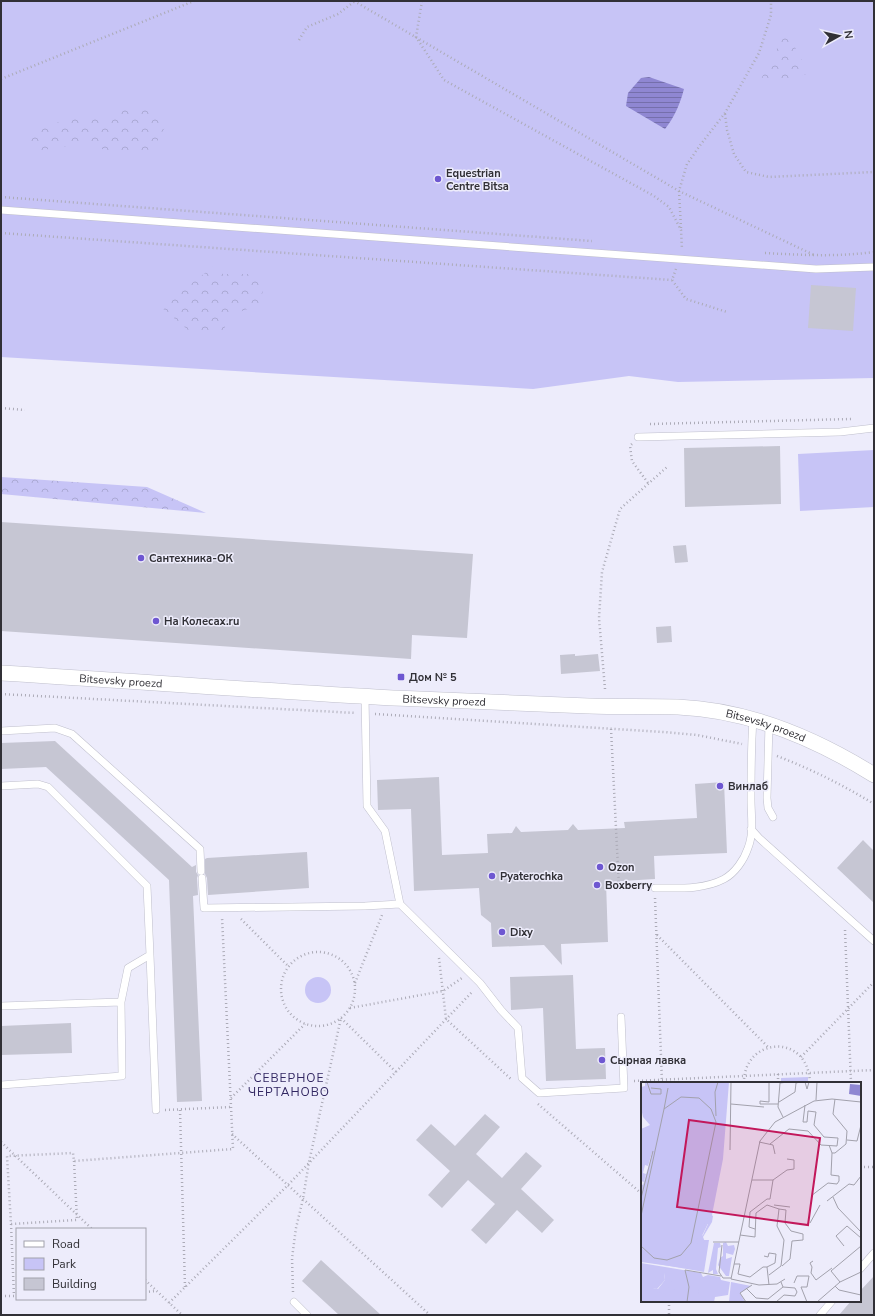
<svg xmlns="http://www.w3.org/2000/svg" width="875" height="1316" viewBox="0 0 875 1316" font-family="'Nunito Sans',sans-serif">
	<defs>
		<pattern id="forest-crowns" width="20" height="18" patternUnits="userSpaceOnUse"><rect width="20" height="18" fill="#c7c4f6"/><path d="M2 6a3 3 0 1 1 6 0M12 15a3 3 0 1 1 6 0" fill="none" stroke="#aba9d4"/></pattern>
		<pattern id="water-rules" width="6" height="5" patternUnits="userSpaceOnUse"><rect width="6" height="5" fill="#8f87d2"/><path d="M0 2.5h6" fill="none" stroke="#756fab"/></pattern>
	</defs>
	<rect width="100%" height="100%" fill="#edecfb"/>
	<path fill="#c7c4f6" d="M1,1h873v377l-196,4 -49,-6 -96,13 -532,-32z
		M874,450v57l-74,4 -2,-57z
		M305 990a13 13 0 1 1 26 0a13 13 0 1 1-26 0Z
		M808,1077v6h-27v-5z"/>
	<path fill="url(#forest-crowns)" d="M786,31l24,43 -14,2 -16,5 -21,2z
		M151,105l14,22 -12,22 -32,5 -38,-10 -47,7 -9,-8 18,-17 32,-9 26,2 13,-10z
		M214,266l9,8h28l14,10 -6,21 -31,11 -5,18 -34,-3 -28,-24z
		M1,477l146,10 59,26 -205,-19z"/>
	<path fill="url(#water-rules)" d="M649,77l35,12c-4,15 -9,27 -19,40l-39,-23 2,-13 13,-15z"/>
	<path fill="#c6c6d3" d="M811,285l45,3 -3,43 -45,-3z
		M780,446l1,58 -96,3 -1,-59z
		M1,522l472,32 -6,84 -55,-3 -1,24 -410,-28z
		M686,545l2,17 -13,1 -2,-17z
		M671,626l1,16 -15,1 -1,-16z
		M575,654v2l23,-2 2,17 -39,3 -1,-19z
		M55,741l137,126 4,-2v7l2,3 -1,3 1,17 -5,1 9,205 -25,1 -8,-222 -123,-113 -45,2v-26z
		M439,777l3,78 46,-2 -1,-19 25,-1 4,-7 5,6 47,-2 5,-6 5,6 47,-2 -1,-6 73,-4 -2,-34 29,-2 3,71 -73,3 1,23 -49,3 2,60 -47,2 1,21 -18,-20 -52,2 -1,-24 -10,-8 -2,-27 -65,3 -3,-82 -33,1 -1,-30z
		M863,840l11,11v52l-37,-35z
		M307,852l2,36 -101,7 -1,-17 -2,-4v-15l2,-1z
		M573,975l3,74 29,-1 1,31 -60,2 -3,-73 -32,2 -1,-33z
		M71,1023l1,30 -71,2v-29z
		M485,1114l15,13 -24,27 26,24 24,-26 16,14 -21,23 33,31 -12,13 -25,-23 -31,34 -15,-14 24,-26 -27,-24 -26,28 -14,-13 22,-24 -34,-31 15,-16 24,22z
		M321,1260l60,55h-42l-37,-34z
		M874,1276v39h-35l12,-14h9v-10z"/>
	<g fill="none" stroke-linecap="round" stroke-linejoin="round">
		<defs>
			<path id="service" d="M1,210l815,59 58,-2
				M638,437l202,-5 34,-4
				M769,724l-2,74 1,10 5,9
				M1,731l54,-3 17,6 128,115 1,22
				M1,786l37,-2 10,3 99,99 3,69 -22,13 -7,34 -120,4
				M751,829l8,9 115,103
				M202,878l2,30 161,-2 35,-2 -15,-73 -18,-25 -2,-110
				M655,888c23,0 48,2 69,-9 11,-6 20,-19 24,-31 6,-15 3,-33 3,-48 0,-27 0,-53 2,-80
				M400,904l80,79 21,27 17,18 4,50 17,15 85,-5 -3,-71
				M150,955l6,155
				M1,1085l121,-9 -1,-74
				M860,1269l14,-16
				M294,1302l13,13
				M820,1315l12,-14"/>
			<g id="minor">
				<path id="s1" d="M1,673c131,8 261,18 392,25 65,3 130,5 196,8 29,1 59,0 89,1 70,3 137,31 196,68"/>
			</g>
		</defs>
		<use href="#service" stroke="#bfbfcc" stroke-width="8"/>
		<use href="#minor" stroke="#bfbfcc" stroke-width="16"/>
		<path stroke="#acabb7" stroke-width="2.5" stroke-dasharray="1 3" stroke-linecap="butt" d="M354,1l325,190 135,64
			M422,1l-6,36 28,43 210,116 15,11 12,23 1,19
			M299,40l8,-13 31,-13 17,-13
			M1,79l193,-78
			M725,114l2,16 7,24 12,18 23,5 105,-5
			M1,197l591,44
			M681,228l-2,-37 8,-27 14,-20 24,-31 34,-60 12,-38v-14
			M1,233l671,47
			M765,253c37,2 72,4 109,-1
			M676,269l-4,11 14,19 41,13
			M1,408l24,2
			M650,424l201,-5
			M632,444l-2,2 2,15 16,22
			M605,689l-6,-71 3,-46 18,-63 47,-42
			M1,694l355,19
			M375,714l289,18 33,3 45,9
			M611,729l8,159h27
			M777,756c34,13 66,29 97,48
			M655,898l7,185
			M241,919l47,47
			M845,930l6,153
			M657,935l111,112
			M281 989a37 37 0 1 1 74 0a37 37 0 1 1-74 0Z
			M439,958l7,61 66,61
			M355,983l27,-68
			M350,1008l93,-17 19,-13
			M341,1018l55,54
			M801,1057l73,-75
			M778,1074v9
			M634,1081l240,-11
			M744,1083c-1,-45 64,-52 66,0
			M231,1098l74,-74
			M538,1104l104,90
			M165,1110l66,-3
			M180,1110l5,177
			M232,1134l198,181
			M1,1142l91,87
			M74,1161l3,59 -66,4 -4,-68 66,-3 1,8 159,-12 -11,-232
			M860,1167h14
			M11,1224l3,72
			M145,1280l37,35
			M145,1292l11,-1
			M293,1292l-1,-34 4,-30 7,-29 6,-37 32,-144
			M1,1296h16
			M669,1301v14
			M169,1303l119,-118 185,-194"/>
		<use href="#service" stroke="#fff" stroke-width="7"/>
		<use href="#minor" stroke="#fff" stroke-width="15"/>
	</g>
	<g fill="#6e57d1" stroke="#edecfb" stroke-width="1.5">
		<circle cx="438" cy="179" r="4"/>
		<circle cx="141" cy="558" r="4"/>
		<circle cx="156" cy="621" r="4"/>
		<rect x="397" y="673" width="8" height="8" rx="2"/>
		<circle cx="720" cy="786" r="4"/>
		<circle cx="600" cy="867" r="4"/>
		<circle cx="492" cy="876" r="4"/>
		<circle cx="597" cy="885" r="4"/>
		<circle cx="502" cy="932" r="4"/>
		<circle cx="602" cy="1060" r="4"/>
	</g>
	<g text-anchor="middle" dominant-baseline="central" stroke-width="3" stroke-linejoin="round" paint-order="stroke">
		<g font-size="11" font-weight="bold" fill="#313036" stroke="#edecfb" text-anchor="start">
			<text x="446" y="173">Equestrian<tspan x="446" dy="13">Centre Bitsa</tspan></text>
			<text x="149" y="558">Сантехника-ОК</text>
			<text x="164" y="621">На Колесах.ru</text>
			<text x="409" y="677">Дом № 5</text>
			<text x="728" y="786">Винлаб</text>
			<text x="608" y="867">Ozon</text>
			<text x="500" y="876">Pyaterochka</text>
			<text x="605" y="885">Boxberry</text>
			<text x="510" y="932">Dixy</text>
			<text x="610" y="1060">Сырная лавка</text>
		</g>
		<g font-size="11" fill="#313036" stroke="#edecfb">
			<text stroke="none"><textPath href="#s1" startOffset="120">Bitsevsky proezd</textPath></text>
			<text stroke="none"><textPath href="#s1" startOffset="444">Bitsevsky proezd</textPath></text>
			<text stroke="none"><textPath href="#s1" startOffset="768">Bitsevsky proezd</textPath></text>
		</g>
		<g font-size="12" letter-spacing="1" fill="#312661" stroke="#edecfb">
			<text x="289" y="1078">СЕВЕРНОЕ<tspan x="289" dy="14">ЧЕРТАНОВО</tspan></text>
		</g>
	</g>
	<g transform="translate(641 1082)">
		<rect width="220" height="220" fill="#edecfb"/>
		<path d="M4,0h84l-6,77 -11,56 -12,25h9l-5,32 -63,-11v-77l2,1 9,-31 -11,-12v-13l9,-4 -7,-8 -2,-9v-21l4,-1zM0,181l60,10 2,4 5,-2 12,2 1,3 9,2 -2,13 -13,2 -1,5h-47l-14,-7v-7l5,1 7,-9 -1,-7h-23zM90,200l20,4 -11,7 5,9h-16z" fill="#c7c4f6"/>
		<path d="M0,55l6,11 1,-6 6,4 -6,20 -3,-1 -2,8 3,1 -2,8 -3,-1zM69,132l3,2 -1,6 -9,15 2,5 -9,2 -9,13 1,11h-2l-1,-11 9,-13 -1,-3 10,-6 5,-11h-4zM85,160l2,4 6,-1 1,4 -2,6 -7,-2v6l6,-2 -3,19h-3l-8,-11 2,-7 3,-2v-13zM73,161h6l1,4 -3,1 -2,21 2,5h-5v-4l-5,3zM0,168l5,7 38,11 -43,-6zM6,186l6,5h11l1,7 -8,9 -4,-1v6l4,-2 11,3 -1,7h-26v-29zM63,197l2,2 -7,8 -1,5 11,8h-21l2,-14 -3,-7zM31,198l5,7 6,-6 2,2 -3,8 -14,-2z" fill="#c7c4f6"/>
		<path d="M209,2l11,1v11l-12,-2z" fill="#8f87d2"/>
		<path fill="none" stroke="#a2a1ac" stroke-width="1" d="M6,0l4,12h10v-5l-10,-1M128,0v20l-9,-1v3h18M164,0l2,7 2,-7M175,18l1,-18M138,20l16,-10 1,-9 4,-1M90,22l33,3M23,27l4,-21M75,34l-1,-24 3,-10M142,35l-5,-10 2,-24 8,-1M206,58l10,1 4,-16M118,60l14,3 2,9M129,62l19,-15 19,2 13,14 16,1 1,-8 -14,-1 -10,-12 2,-13 -8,-1 -1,11h-4l2,-17M188,63l3,8h3l11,-9 1,-13 -14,-17 2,-15M89,68l1,-68M111,98h21l-3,19h-3M132,98l14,-10 7,-1v-9l-7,-1M170,114l17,-13 9,1 2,-3v-5l-8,-1 1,-22M192,115l5,11 23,24M0,116l12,-47M186,119l22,-17 5,1 7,-9M133,123l16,2M138,127l7,1 -1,13 6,8 12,3v6l-11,1 -2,18 -8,7M0,134l23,-107 17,-12 18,1 12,11 5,13 -25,121 -10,12 -14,5 -13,-2 -13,-12M169,141l10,-18M114,147l-6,-2 1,-15 17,-13M99,153l15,2 1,-24 11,-8 12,4 -2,17 7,14 -3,26 -12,9M72,160h26M81,163l-3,27 4,6h8M203,164l-8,-10 11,-10 14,12M123,174l4,1 1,-4 7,1 -1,9 -8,4M172,179l-3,2 2,4 -1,6 5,7 16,-12M93,182h6l-2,10 12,3 13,-10h4l2,18M144,197l-8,5 -18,1 -28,-6 29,-138 15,-19 39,-21 18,-2 29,3M199,200l-9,-11 30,-25M153,201l3,-7h12l-2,11h-6l6,15M194,204l4,4 22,5M105,206l10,10 12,1 15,-12M46,220l2,-15 -4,-17 36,6M105,220l-6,-9 12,-8M135,220l8,-7 11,1 2,-4 -2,-4 -12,-1 -2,-5M176,220l23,-20 21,-10"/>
		<path fill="#c2185b" fill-opacity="0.15" stroke="#c2185b" stroke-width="2" d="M48,38l131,18 -12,87 -131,-18z"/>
		<rect width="220" height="220" fill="none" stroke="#313036" stroke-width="2"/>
	</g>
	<rect width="875" height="1316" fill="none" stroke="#313036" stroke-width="4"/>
	<rect x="16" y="1228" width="130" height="72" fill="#edecfb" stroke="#a2a1ac"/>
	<rect x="24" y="1241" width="20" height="6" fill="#ffffff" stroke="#a2a1ac"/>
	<text x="52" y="1248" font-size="12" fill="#313036">Road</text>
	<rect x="24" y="1258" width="20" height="12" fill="#c7c4f6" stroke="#a2a1ac"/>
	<text x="52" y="1268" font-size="12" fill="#313036">Park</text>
	<rect x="24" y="1278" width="20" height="12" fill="#c6c6d3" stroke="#a2a1ac"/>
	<text x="52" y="1288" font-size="12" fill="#313036">Building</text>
	<g transform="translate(839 36) rotate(82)" stroke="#edecfb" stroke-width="3" paint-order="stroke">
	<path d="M0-3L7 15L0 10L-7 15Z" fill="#313036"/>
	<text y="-6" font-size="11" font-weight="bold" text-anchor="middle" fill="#313036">N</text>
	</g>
</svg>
